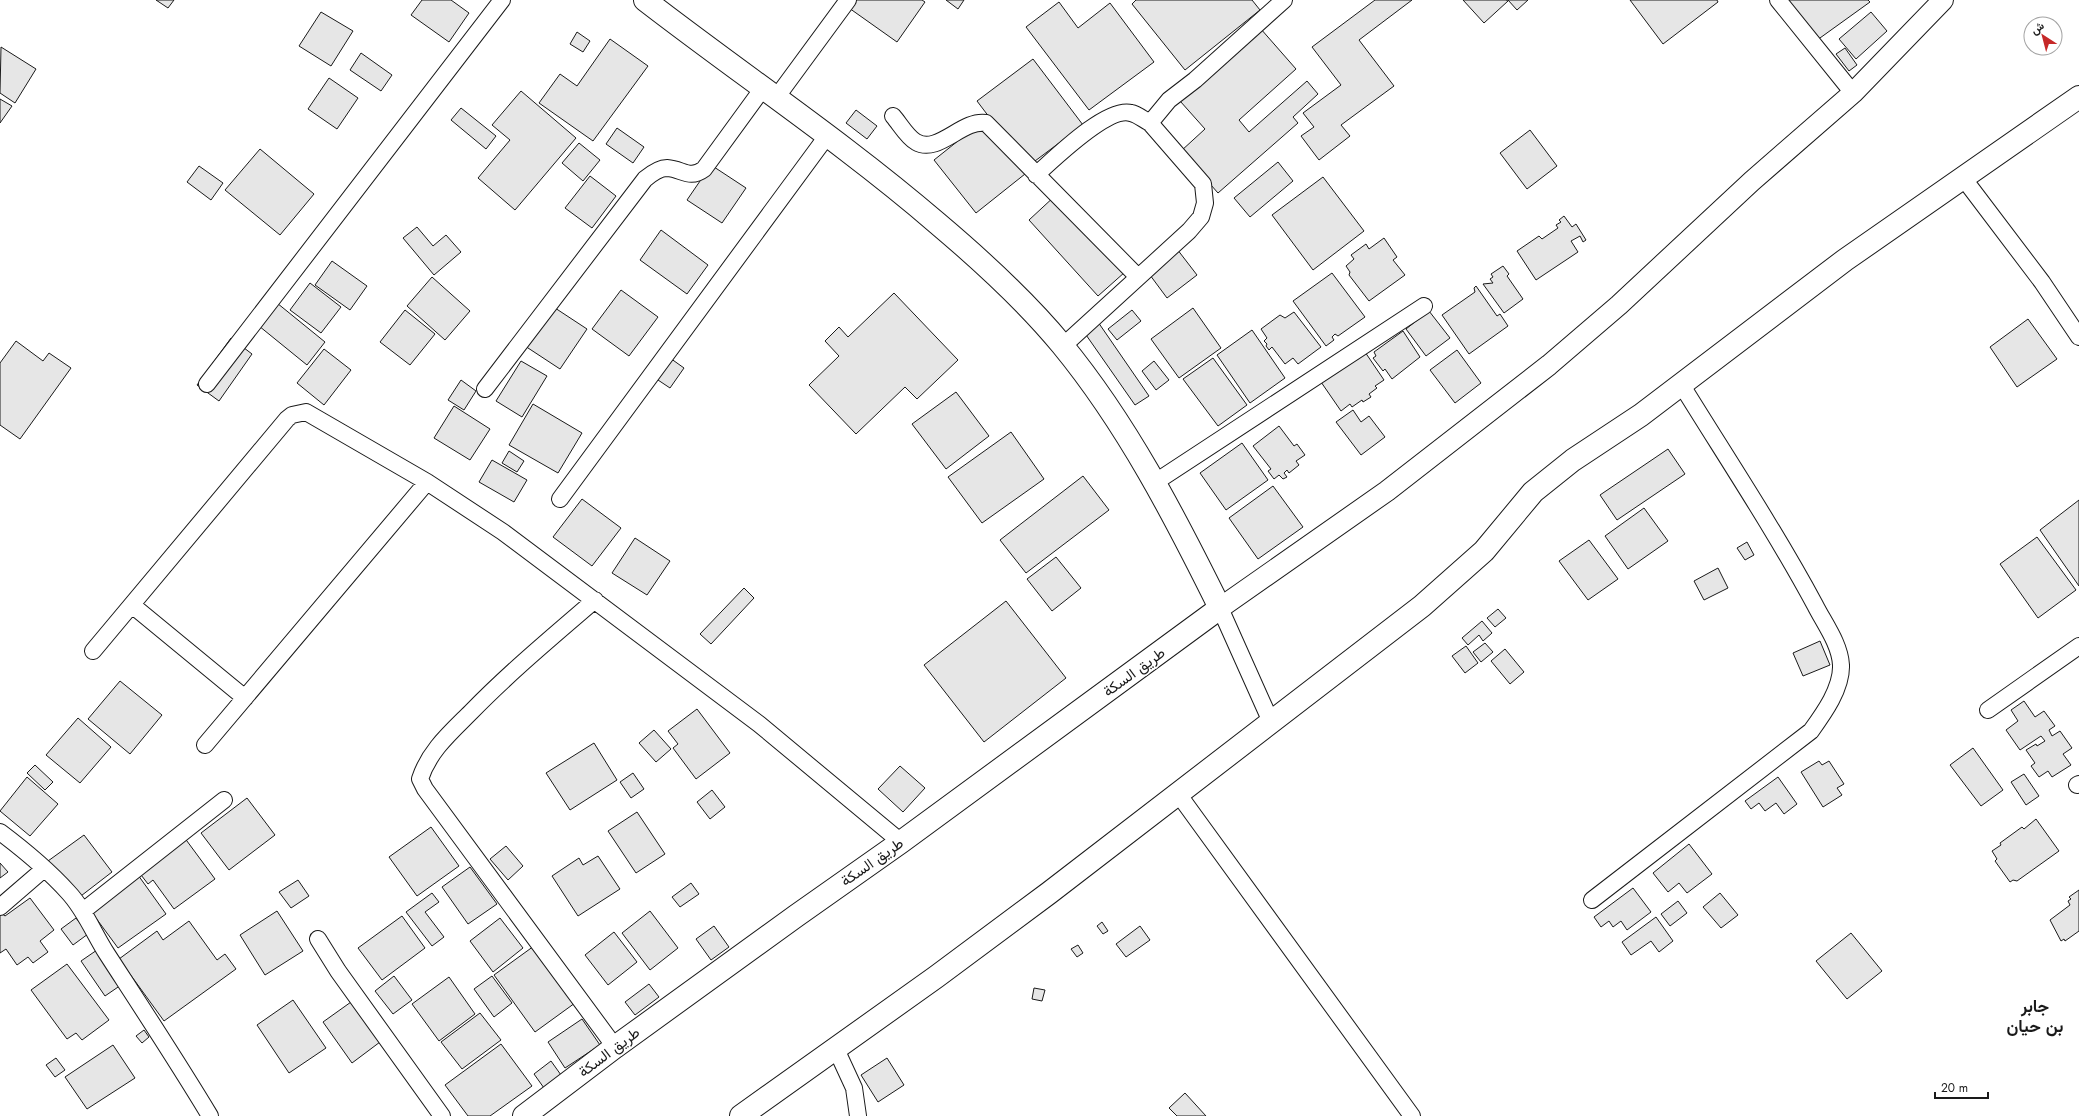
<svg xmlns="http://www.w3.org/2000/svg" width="2079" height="1116" viewBox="0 0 2079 1116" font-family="Jost,Vazirmatn,sans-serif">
	<rect width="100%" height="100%" fill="#fff"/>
	<path fill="#e6e6e6" stroke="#1a1a1a" d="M156,0h18l-6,8z
		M422,0h29l18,13 -20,29 -38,-27z
		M854,0h68l3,2 -28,40 -48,-34z
		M946,0h18l-6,9z
		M1136,0h116l8,10 -75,60 -53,-66z
		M1375,0h37l-53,40 35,46 -53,39 9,11 -31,24 -18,-24 13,-9 -11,-14 38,-28 -29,-38z
		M1463,0h43l2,1 -24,22z
		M1508,0h20l-11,10z
		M1630,0h87l1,2 -55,42z
		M1782,0h86l2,2 -57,41z
		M1059,2l19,26 32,-25 44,59 -65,48 -63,-83z
		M321,12l32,19 -22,35 -32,-20z
		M1871,12l16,19 -31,28 -17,-20z
		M1253,20l43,49 -57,51 10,12 58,-51 11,13 -25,23 5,6 -80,70 -37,-42 24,-22 -33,-37z
		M577,32l13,9 -7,11 -13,-8z
		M610,39l38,27 -55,75 -54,-38 21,-29 17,12z
		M1,47l35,22 -21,34 -15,-10z
		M1845,48l12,17 -8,6 -13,-17z
		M361,53l31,22 -11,16 -31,-21z
		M1033,59l50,66 -56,42 -50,-66z
		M329,78l29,20 -21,31 -29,-20z
		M521,91l55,47 -61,72 -37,-32 32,-38 -18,-15z
		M0,99l12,7 -12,17z
		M461,108l35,28 -10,13 -35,-29z
		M856,110l21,16 -10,13 -21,-16z
		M983,121l42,53 -49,39 -42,-53z
		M617,128l27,19 -11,16 -27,-19z
		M1530,130l27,36 -30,23 -27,-36z
		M579,143l21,17 -17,21 -21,-18z
		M260,149l54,45 -34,41 -55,-45z
		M1278,162l15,19 -43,36 -16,-19z
		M711,165l35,23 -24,35 -35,-23z
		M199,166l24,17 -12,17 -24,-18z
		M590,176l26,20 -24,32 -27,-20z
		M1323,177l41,54 -51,39 -41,-55z
		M1056,195l69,77 -27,24 -69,-76z
		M1564,216l8,11 4,-3 10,16 -3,2 -3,-6 -9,5 7,11 -42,28 -19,-29 22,-15 3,3 16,-11 -2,-3 5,-3 -2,-2z
		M417,227l16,19 13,-11 15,17 -27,23 -31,-37z
		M661,230l47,35 -21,29 -47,-34z
		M1384,238l13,19 -4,3 12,15 -36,26 -20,-26 1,-3 -4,-6 8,-7 -3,-4 15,-11 3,5z
		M1177,249l20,26 -30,23 -20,-27z
		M332,261l35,25 -17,24 -35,-25z
		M1503,266l6,8 -2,2 16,23 -19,14 -21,-29 10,-1 -3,-4 3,-2 -2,-3z
		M1332,273l33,44 -27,19 -3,-2 -3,3 2,3 -8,6 -33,-45z
		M432,277l38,34 -25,29 -38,-34z
		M310,283l31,24 -20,26 -31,-23z
		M1476,286l21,30 3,-2 8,12 -39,28 -27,-39 33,-23 -1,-4z
		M621,290l37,27 -29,39 -37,-27z
		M894,293l64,67 -41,39 -12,-12 -49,47 -47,-49 30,-29 -14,-15 14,-14 9,10z
		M277,303l48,39 -18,23 -48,-39z
		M552,306l35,23 -27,40 -35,-23z
		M1193,308l28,40 -42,30 -28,-39z
		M405,310l30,24 -25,31 -30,-23z
		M1132,310l9,11 -24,19 -9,-11z
		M1429,311l21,27 -24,18 -20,-27z
		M1294,312l27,35 -23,17 -5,-6 -8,6 -13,-17 -3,3 -3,-4 1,-2 -3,-3 3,-3 -6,-9 19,-14 5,3z
		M2028,319l29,40 -40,28 -27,-40z
		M1098,322l51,74 -14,9 -51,-73z
		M1252,330l33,48 -35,25 -33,-48z
		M1403,331l17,26 -28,22 -7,-10 -2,2 -10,-13 3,-2 -2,-4z
		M231,338l21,16 -33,47 -22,-16z
		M16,341l27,20 6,-8 22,15 -51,71 -20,-14v-62z
		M324,349l27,21 -27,35 -27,-22z
		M1457,350l24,33 -26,20 -25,-33z
		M1365,352l19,28 -9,6 2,2 -8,6 2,3 -8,5 -1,-2 -10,7 -2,-3 -9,7 -20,-29z
		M670,358l14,10 -14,20 -15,-10z
		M1213,358l34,47 -29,21 -35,-47z
		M521,361l26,15 -25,41 -26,-16z
		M1154,361l15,19 -13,10 -14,-19z
		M461,380l15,11 -12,19 -16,-10z
		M956,392l33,44 -43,33 -34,-45z
		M533,404l49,29 -24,40 -49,-28z
		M454,406l36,23 -20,31 -36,-22z
		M1353,410l8,12 8,-6 16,21 -24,18 -25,-33z
		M1279,426l15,20 3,-2 8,11 -9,6 3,4 -10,8 -2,-3 -3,3 3,4 -4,2 -4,-4 -5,4 -6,-8 3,-2 -18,-23z
		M1011,432l33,47 -62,44 -34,-46z
		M1242,443l26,37 -42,30 -26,-37z
		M1668,449l17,25 -68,46 -17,-25z
		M509,451l15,10 -7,11 -15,-9z
		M492,460l35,20 -13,22 -35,-20z
		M1083,476l26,34 -83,63 -26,-33z
		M1273,486l30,41 -45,32 -29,-41z
		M582,499l39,29 -29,38 -39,-29z
		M2079,500v86l-39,-56z
		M1644,508l24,33 -40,28 -23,-33z
		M2037,537l39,53 -38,28 -38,-54z
		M635,538l35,23 -23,34 -35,-22z
		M1589,540l29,39 -30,21 -29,-39z
		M1747,542l7,13 -9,5 -8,-12z
		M1056,557l25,31 -29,23 -25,-32z
		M1718,568l10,20 -24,12 -10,-19z
		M744,588l10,10 -43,46 -11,-10z
		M1006,601l60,77 -82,64 -60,-77z
		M1498,609l8,9 -11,9 -8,-9z
		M1482,621l10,12 -9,8 -4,-6 -11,10 -6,-7z
		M1820,641l10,24 -27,11 -10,-23z
		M1485,643l8,9 -12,10 -8,-10z
		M1466,646l12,17 -13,10 -13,-17z
		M1505,649l19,23 -14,12 -19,-23z
		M120,681l42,34 -32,39 -42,-35z
		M2024,701l11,16 9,-6 11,15 -6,4 3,6 8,-5 12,17 -9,6 8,11 -19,12 -4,-6 -9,6 -8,-11 4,-3 -9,-13 10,-6 1,2 8,-5 -4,-5 -21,14 -14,-20 12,-9 -7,-11z
		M697,709l33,44 -34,26 -23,-31 5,-4 -10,-13z
		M78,718l33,29 -31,36 -34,-28z
		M654,730l17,19 -15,13 -17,-19z
		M594,743l23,37 -47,30 -24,-37z
		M1973,748l30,42 -22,16 -31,-41z
		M1819,761l3,4 7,-4 15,23 -7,4 5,7 -19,12 -22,-35z
		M35,765l18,17 -8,8 -18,-17z
		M900,766l25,22 -22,24 -25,-23z
		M633,773l11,16 -13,9 -11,-16z
		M2024,774l15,22 -13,9 -15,-23z
		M27,777l31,27 -28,32 -30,-25z
		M1778,777l19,27 -13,10 -8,-11 -11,8 -6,-8 -8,6 -6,-8z
		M712,790l13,17 -15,12 -13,-17z
		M247,798l28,37 -46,35 -28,-37z
		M637,812l28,42 -29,19 -28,-42z
		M2036,819l23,32 -42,30 -4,-1 -3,2 -15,-21 2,-2 -5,-8 9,-6 -1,-2 22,-16 2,2z
		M431,827l28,39 -42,30 -28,-39z
		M84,835l28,37 -35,27 -29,-38z
		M184,837l31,42 -41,30 -21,-29 -5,4 -10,-13z
		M1689,844l23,30 -25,19 -8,-10 -11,9 -15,-19z
		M506,846l17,20 -15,14 -18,-21z
		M598,856l22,33 -42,27 -26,-40 27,-18 4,7z
		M0,863l8,9 -8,6z
		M470,867l27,37 -29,20 -26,-37z
		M138,875l28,39 -48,34 -28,-38z
		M298,880l11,16 -18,12 -12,-16z
		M691,883l8,11 -19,13 -8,-10z
		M1633,888l18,24 -24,18 -6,-9 -8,6 -4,-6 -8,6 -7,-10z
		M2079,890v41l-14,10 -1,-2 -3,2 -11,-21 20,-15 -2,-4 3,-2 -2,-2z
		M432,893l7,9 -14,10 19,25 -12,9 -26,-34z
		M1720,893l18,22 -17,13 -18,-21z
		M30,898l24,32 -14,11 8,11 -15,11 -5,-6 -11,8 -11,-16 -6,4v-41l5,4z
		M1678,901l9,12 -17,13 -9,-12z
		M277,911l26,40 -38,24 -25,-40z
		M650,911l28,37 -28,22 -28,-37z
		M402,916l23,32 -43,32 -24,-32z
		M1656,917l17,24 -14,11 -8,-11 -20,14 -9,-13z
		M76,918l12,16 -15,11 -12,-16z
		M500,918l23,30 -30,24 -23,-31z
		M189,921l28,39 8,-6 11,15 -72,52 -45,-62 38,-28 6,9z
		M1102,922l6,9 -5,3 -6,-8z
		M714,926l15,21 -18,13 -15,-21z
		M1140,926l10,14 -24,17 -10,-13z
		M614,932l23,30 -29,23 -23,-30z
		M1851,933l31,38 -35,28 -31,-38z
		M1078,945l5,8 -6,4 -6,-8z
		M534,946l41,57 -40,29 -41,-57z
		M97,950l24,35 -16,11 -24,-35z
		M67,964l42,56 -27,20 -6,-7 -9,6 -36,-49z
		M394,976l18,24 -19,14 -18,-23z
		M492,976l20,27 -18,14 -20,-28z
		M449,977l26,37 -36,27 -27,-37z
		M649,984l10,13 -24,18 -10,-13z
		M1034,988l11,2 -3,11 -10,-2z
		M293,1000l33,48 -37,25 -32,-48z
		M351,1002l29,40 -28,21 -29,-41z
		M480,1013l21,27 -39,29 -21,-27z
		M582,1019l18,26 -35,23 -17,-26z
		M144,1030l5,7 -7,6 -6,-7z
		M501,1044l31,42 -42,30h-22l-23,-31z
		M113,1045l22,33 -48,31 -22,-32z
		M56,1058l9,12 -10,7 -9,-12z
		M887,1058l17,27 -26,17 -17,-27z
		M551,1061l10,14 -17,13 -10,-14z
		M1185,1093l21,23h-29l-8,-8z"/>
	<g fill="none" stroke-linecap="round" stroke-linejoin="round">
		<defs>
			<path id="minor" d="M1778,0l75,93
				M776,98l72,-98
				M893,116c7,8 14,21 23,26 22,13 46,-23 70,-19l152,154
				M1036,175c17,-15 71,-69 95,-62 6,1 13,7 19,10
				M1964,179l78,103 37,55
				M1063,346l126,-115 12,-14 4,-14 -2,-19 -53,-61 19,-23 26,-20 89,-80
				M207,384l295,-384
				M485,389l160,-210c6,-5 14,-11 22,-11 16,1 22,12 37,1l59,-81
				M1154,483l270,-177
				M560,499l267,-363
				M595,600c-43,37 -85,72 -124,112 -21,21 -42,39 -51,67l5,10 190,258
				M132,605l113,93
				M1220,608l51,114
				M93,651l194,-232 5,-4 14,-3 121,70 76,50 256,192 142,118
				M1988,710l91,-64
				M205,745l222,-263
				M2077,785l2,-1
				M1179,795l233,321
				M0,832c24,18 48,38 68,60 17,18 26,42 39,62 35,54 70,107 103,162
				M1592,900l219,-169c13,-18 31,-43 30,-66 -1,-21 -17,-42 -26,-60 -41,-76 -89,-148 -134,-221
				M0,907l44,-38
				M83,911l141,-111
				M318,939l20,32 104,145
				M836,1049l18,39 4,28"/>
			<path id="tertiary" d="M1220,608l167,-117 162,-126 70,-60 133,-124 101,-88 90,-93"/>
			<path id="secondary" d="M524,1116l91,-69 181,-131 105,-74 319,-234c-45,-91 -93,-184 -158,-263 -37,-45 -80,-84 -125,-122 -93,-80 -195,-148 -292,-223
				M741,1116l195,-139 113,-84 373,-287 62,-55 49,-59 40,-32 68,-45 204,-155 234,-163"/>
		</defs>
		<use href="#minor" stroke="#1a1a1a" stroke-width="18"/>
		<use href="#tertiary" stroke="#1a1a1a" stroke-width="22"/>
		<use href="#secondary" stroke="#1a1a1a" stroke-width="24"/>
		<use href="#minor" stroke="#fff" stroke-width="16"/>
		<use href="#tertiary" stroke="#fff" stroke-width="20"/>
		<use href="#secondary" stroke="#fff" stroke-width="22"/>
	</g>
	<g text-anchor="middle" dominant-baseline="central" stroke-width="3" stroke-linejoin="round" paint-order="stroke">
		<g font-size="15" fill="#1a1a1a" stroke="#fff">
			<text transform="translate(1134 672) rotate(-36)">طريق السكة</text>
			<text transform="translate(872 862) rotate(-35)">طريق السكة</text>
			<text transform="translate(609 1052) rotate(-37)">طريق السكة</text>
		</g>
		<g font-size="17" font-weight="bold" fill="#1a1a1a" stroke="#fff">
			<text x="2035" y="1006">جابر<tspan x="2035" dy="20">بن حيان</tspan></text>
		</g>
	</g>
	<g transform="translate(2043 36) rotate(324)"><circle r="19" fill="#ffffff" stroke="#a3a3a3"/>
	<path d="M0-3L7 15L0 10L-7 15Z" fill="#c62828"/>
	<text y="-6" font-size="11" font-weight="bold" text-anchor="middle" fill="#1a1a1a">ش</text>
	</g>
	<path d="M1935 1092v6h53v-6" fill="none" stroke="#1a1a1a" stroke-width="2"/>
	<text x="1941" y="1092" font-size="12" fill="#1a1a1a" stroke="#ffffff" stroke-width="3" paint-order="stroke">20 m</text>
</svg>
